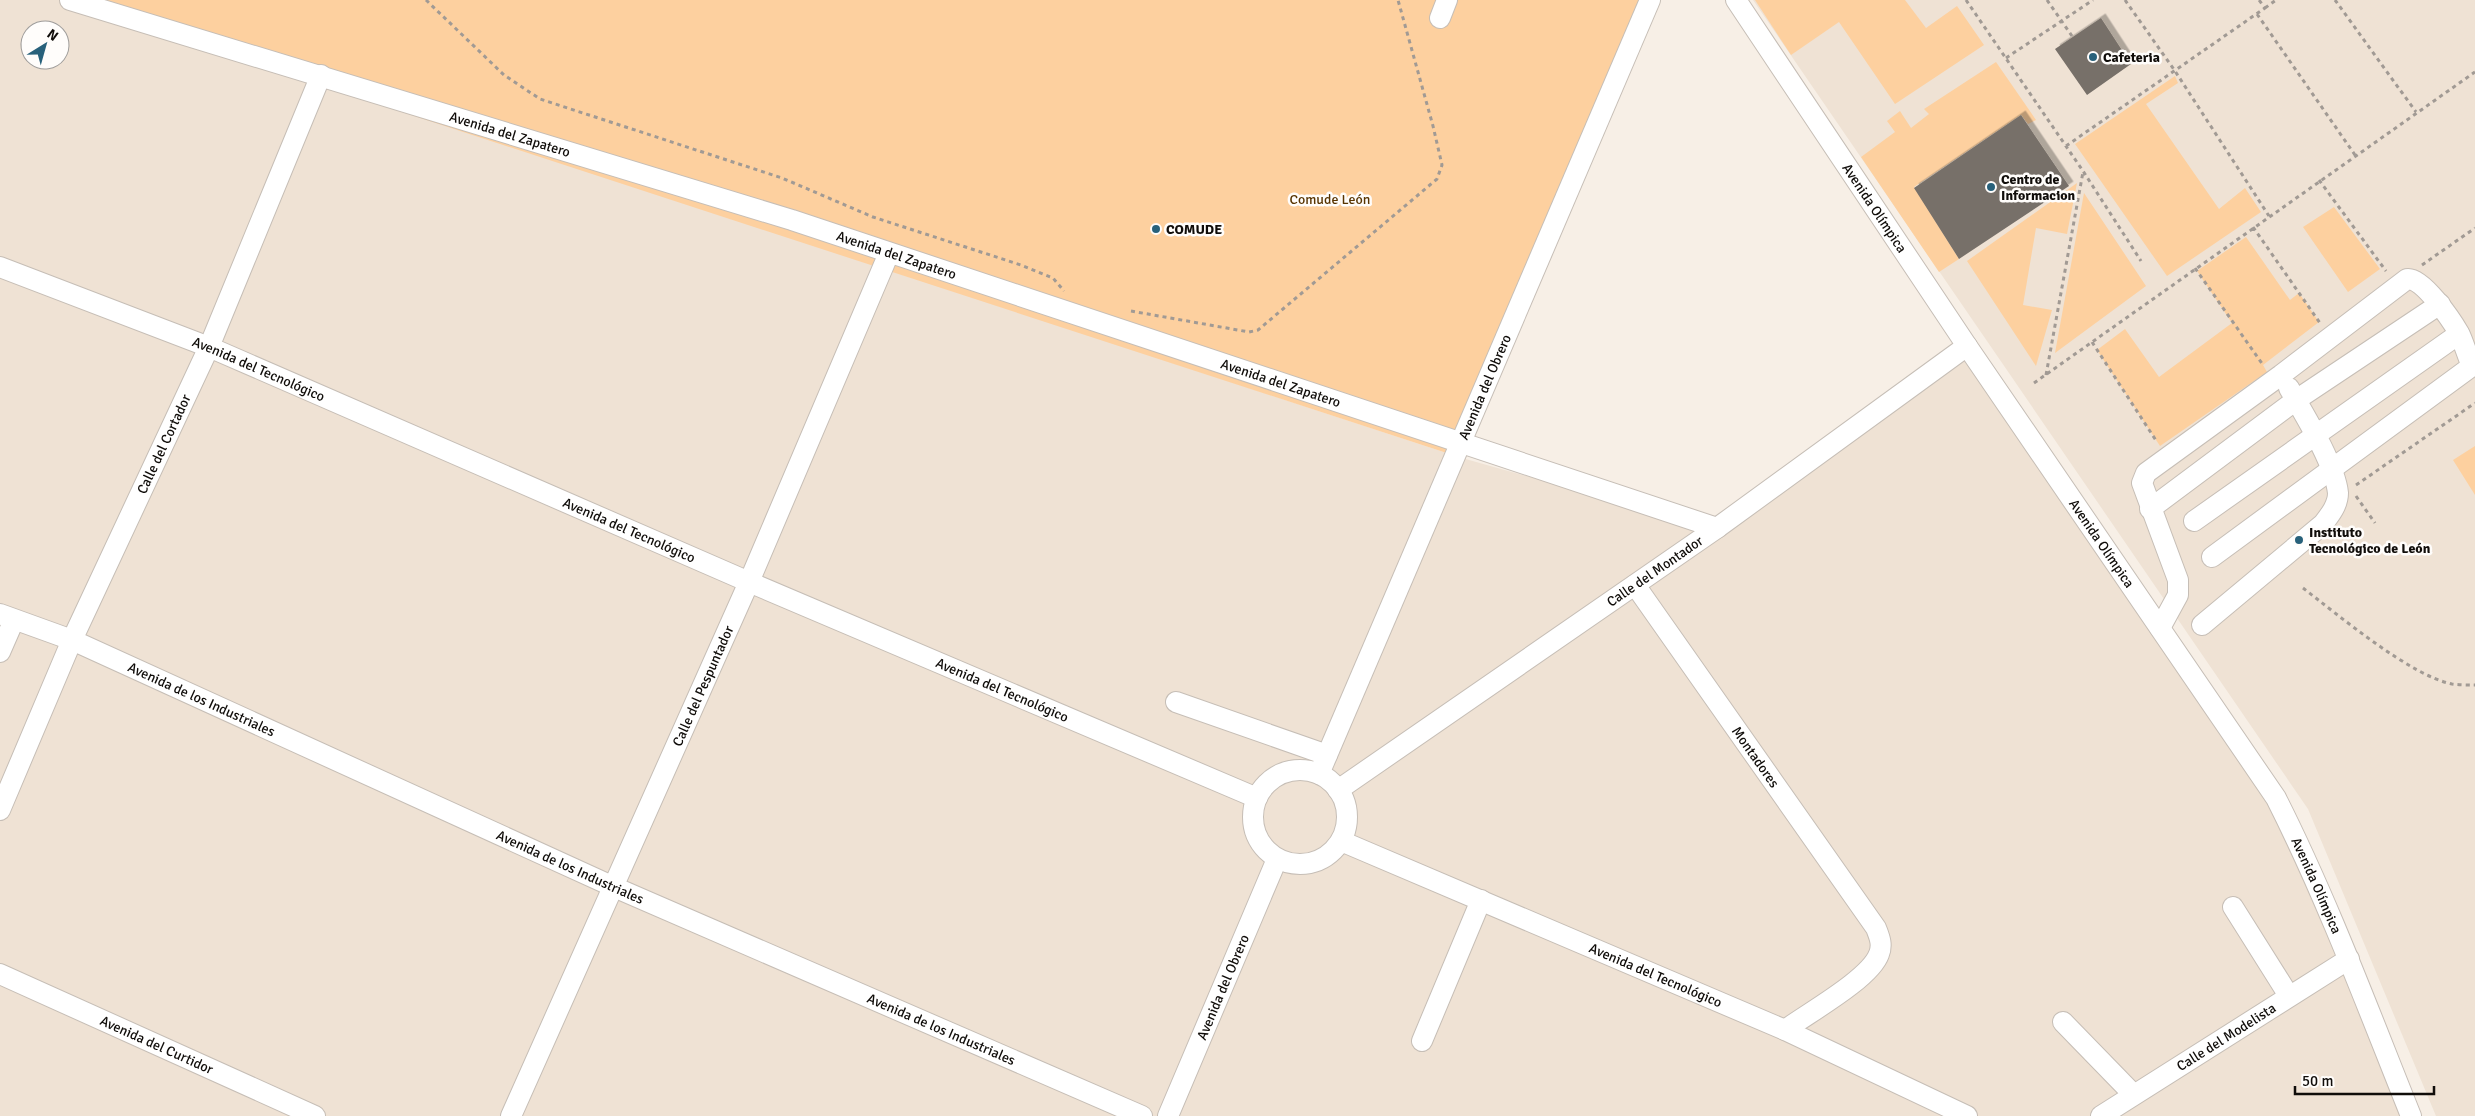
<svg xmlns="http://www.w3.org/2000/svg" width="2475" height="1116" viewBox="0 0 2475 1116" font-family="Signika,sans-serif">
	<defs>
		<filter id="shadow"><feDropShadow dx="4.5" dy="-4.5" stdDeviation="0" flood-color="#0004"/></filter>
	</defs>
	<rect width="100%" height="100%" fill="#f7efe6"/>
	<path fill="#efe2d4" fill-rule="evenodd" d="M0,0h67l1395,458 261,73 245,-172 318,459 114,298h-2400zM30,30h30v30h-30z
		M1753,0h722v1116h-39l-128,-307z"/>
	<path fill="#fdd09f" d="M59,0h1586l-183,458z
		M1755,0h150l21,28 31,-22 27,39 -89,59 -56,-82 -48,33z
		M1996,62l40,58 -8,4 -7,-9 -107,72 45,72 -20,13 -78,-115 34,-25 -8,-11 13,-10 11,17 18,-14 -5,-5z
		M2175,76l3,7 -32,21 73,105 26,-21 16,24 -94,64 -92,-132z
		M2077,183l-10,51 -31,-6 -13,77 29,5 -16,56 -69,-105z
		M2084,193l62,93 -91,67z
		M2334,207l46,62 -32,23 -45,-65z
		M2246,237l44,63 9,-7 20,29 -56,43 4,7 -107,74 -63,-96 28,-21 34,48 73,-54 -35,-52z
		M2475,446v49l-22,-35z"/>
	<path fill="#777069" filter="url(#shadow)" d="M2101,18l30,46 -44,31 -32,-46z
		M2021,115l48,71 -110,73 -45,-71z"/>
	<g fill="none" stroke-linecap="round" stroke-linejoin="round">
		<defs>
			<g id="minor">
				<path id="s1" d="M70,0l722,220 925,308"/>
				<path id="s2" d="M1736,0l231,346 309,452c52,103 92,211 135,318"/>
				<path d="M1440,18l7,-18"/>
				<path id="s3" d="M0,267l209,80 540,235 508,216"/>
				<path d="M2150,509l146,-109 144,-96"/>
				<path d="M2194,521l265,-187"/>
				<path id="s4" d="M1635,585l241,343c3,8 7,16 3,26 -9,25 -71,59 -94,76"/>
				<path id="s5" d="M0,614l72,26 542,247 528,229"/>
				<path d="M2202,625l121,-101c7,-9 15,-19 15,-31 -3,-29 -34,-79 -49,-105"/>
				<path d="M2160,628l18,-33v-15l-36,-97 4,-10 135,-98 126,-96c15,-3 45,42 52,54 5,10 8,22 13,33l-260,191"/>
				<path d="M0,652l14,-32"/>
				<path d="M1176,702l151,53"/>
				<circle cx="1300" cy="817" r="47"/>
				<path id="s6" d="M1319,774l331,-774"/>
				<path id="s7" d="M1338,790l379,-262 250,-182"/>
				<path id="s8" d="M0,810l72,-170 137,-293 112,-272"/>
				<path id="s9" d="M1341,841l444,189 182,86"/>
				<path d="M2233,907l56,89"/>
				<path id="s10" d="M0,974l315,142"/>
				<path d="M2063,1022l70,72"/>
				<path d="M1422,1041l59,-141"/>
				<path id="s11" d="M511,1116l238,-534 140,-329"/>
				<path id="s12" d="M1168,1116l109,-257"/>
				<path id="s13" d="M2101,1116l248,-157"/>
			</g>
		</defs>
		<use href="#minor" stroke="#c6beb6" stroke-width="22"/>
		<path stroke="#a19a94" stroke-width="3" stroke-dasharray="4 4" stroke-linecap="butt" d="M426,0l78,75 36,24 242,79 91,39 148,48 32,13 11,13
			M1966,0l117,171 58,90
			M2047,0l25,36
			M2125,0l50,71 94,145
			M2335,0l81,112
			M2265,8l11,-8
			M2257,14l98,141
			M2006,58l87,-58
			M2066,146l199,-138 -6,-8
			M2319,180l67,91
			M2253,227l67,96
			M2422,265l53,-37
			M2195,268l68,97
			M1131,311l118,21 9,-2 179,-151 5,-14 -9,-39 -35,-126
			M2092,342l65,100
			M2046,375l37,-203
			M2034,383l441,-311
			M2356,485l119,-82
			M2356,496l19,27
			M2303,588c35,27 108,88 149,96 7,1 16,1 23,1"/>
		<use href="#minor" stroke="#fff" stroke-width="20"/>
	</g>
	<g fill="#28617b" stroke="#fffdfb" stroke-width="2">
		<circle cx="2093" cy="57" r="5"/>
		<circle cx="1991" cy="187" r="5"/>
		<circle cx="1156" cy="229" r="5"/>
		<circle cx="2299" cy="540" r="5"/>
	</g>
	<g text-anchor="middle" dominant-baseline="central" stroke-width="5" stroke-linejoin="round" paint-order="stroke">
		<g font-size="14" font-weight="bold" fill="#100d0a" stroke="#fffdfb" text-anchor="start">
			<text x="2103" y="57">Cafeteria</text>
			<text x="2001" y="179">Centro de<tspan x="2001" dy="16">Informacion</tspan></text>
			<text x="1166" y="229">COMUDE</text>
			<text x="2309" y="532">Instituto<tspan x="2309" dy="16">Tecnológico de León</tspan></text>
		</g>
		<g font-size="14" fill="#100d0a" stroke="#fffdfb">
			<text stroke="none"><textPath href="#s1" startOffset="460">Avenida del Zapatero</textPath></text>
			<text stroke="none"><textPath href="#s2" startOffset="250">Avenida Olímpica</textPath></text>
			<text stroke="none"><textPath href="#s1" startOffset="865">Avenida del Zapatero</textPath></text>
			<text stroke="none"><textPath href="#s3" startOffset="278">Avenida del Tecnológico</textPath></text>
			<text stroke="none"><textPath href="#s1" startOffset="1270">Avenida del Zapatero</textPath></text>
			<text stroke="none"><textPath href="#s6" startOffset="421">Avenida del Obrero</textPath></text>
			<text stroke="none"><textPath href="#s8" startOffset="401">Calle del Cortador</textPath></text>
			<text stroke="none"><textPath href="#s3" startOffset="682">Avenida del Tecnológico</textPath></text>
			<text stroke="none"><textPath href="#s2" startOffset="655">Avenida Olímpica</textPath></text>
			<text stroke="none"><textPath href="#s7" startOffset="385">Calle del Montador</textPath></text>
			<text stroke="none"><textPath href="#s11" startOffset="471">Calle del Pespuntador</textPath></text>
			<text stroke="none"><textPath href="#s3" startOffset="1088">Avenida del Tecnológico</textPath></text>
			<text stroke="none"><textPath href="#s5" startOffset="219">Avenida de los Industriales</textPath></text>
			<text stroke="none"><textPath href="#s4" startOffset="210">Montadores</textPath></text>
			<text stroke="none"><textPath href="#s5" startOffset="624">Avenida de los Industriales</textPath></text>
			<text stroke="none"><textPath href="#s2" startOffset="1060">Avenida Olímpica</textPath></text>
			<text stroke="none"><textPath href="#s9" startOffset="342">Avenida del Tecnológico</textPath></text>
			<text stroke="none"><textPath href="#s12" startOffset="140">Avenida del Obrero</textPath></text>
			<text stroke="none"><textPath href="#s5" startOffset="1029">Avenida de los Industriales</textPath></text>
			<text stroke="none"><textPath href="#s13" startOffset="148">Calle del Modelista</textPath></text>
			<text stroke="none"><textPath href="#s10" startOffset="172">Avenida del Curtidor</textPath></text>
		</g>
		<g font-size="14" fill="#583400" stroke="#fffdfb">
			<text x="1330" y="199">Comude León</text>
		</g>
	</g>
	<g transform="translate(45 45) rotate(37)"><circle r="24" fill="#fffdfb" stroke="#9f9d9b"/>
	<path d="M0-4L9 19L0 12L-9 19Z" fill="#28617b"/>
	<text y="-8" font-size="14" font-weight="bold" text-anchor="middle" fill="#100d0a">N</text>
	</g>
	<path d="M2295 1086v8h139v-8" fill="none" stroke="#100d0a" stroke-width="2.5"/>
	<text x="2302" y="1086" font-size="15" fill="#100d0a" stroke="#fffdfb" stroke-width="4" paint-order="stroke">50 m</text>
</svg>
